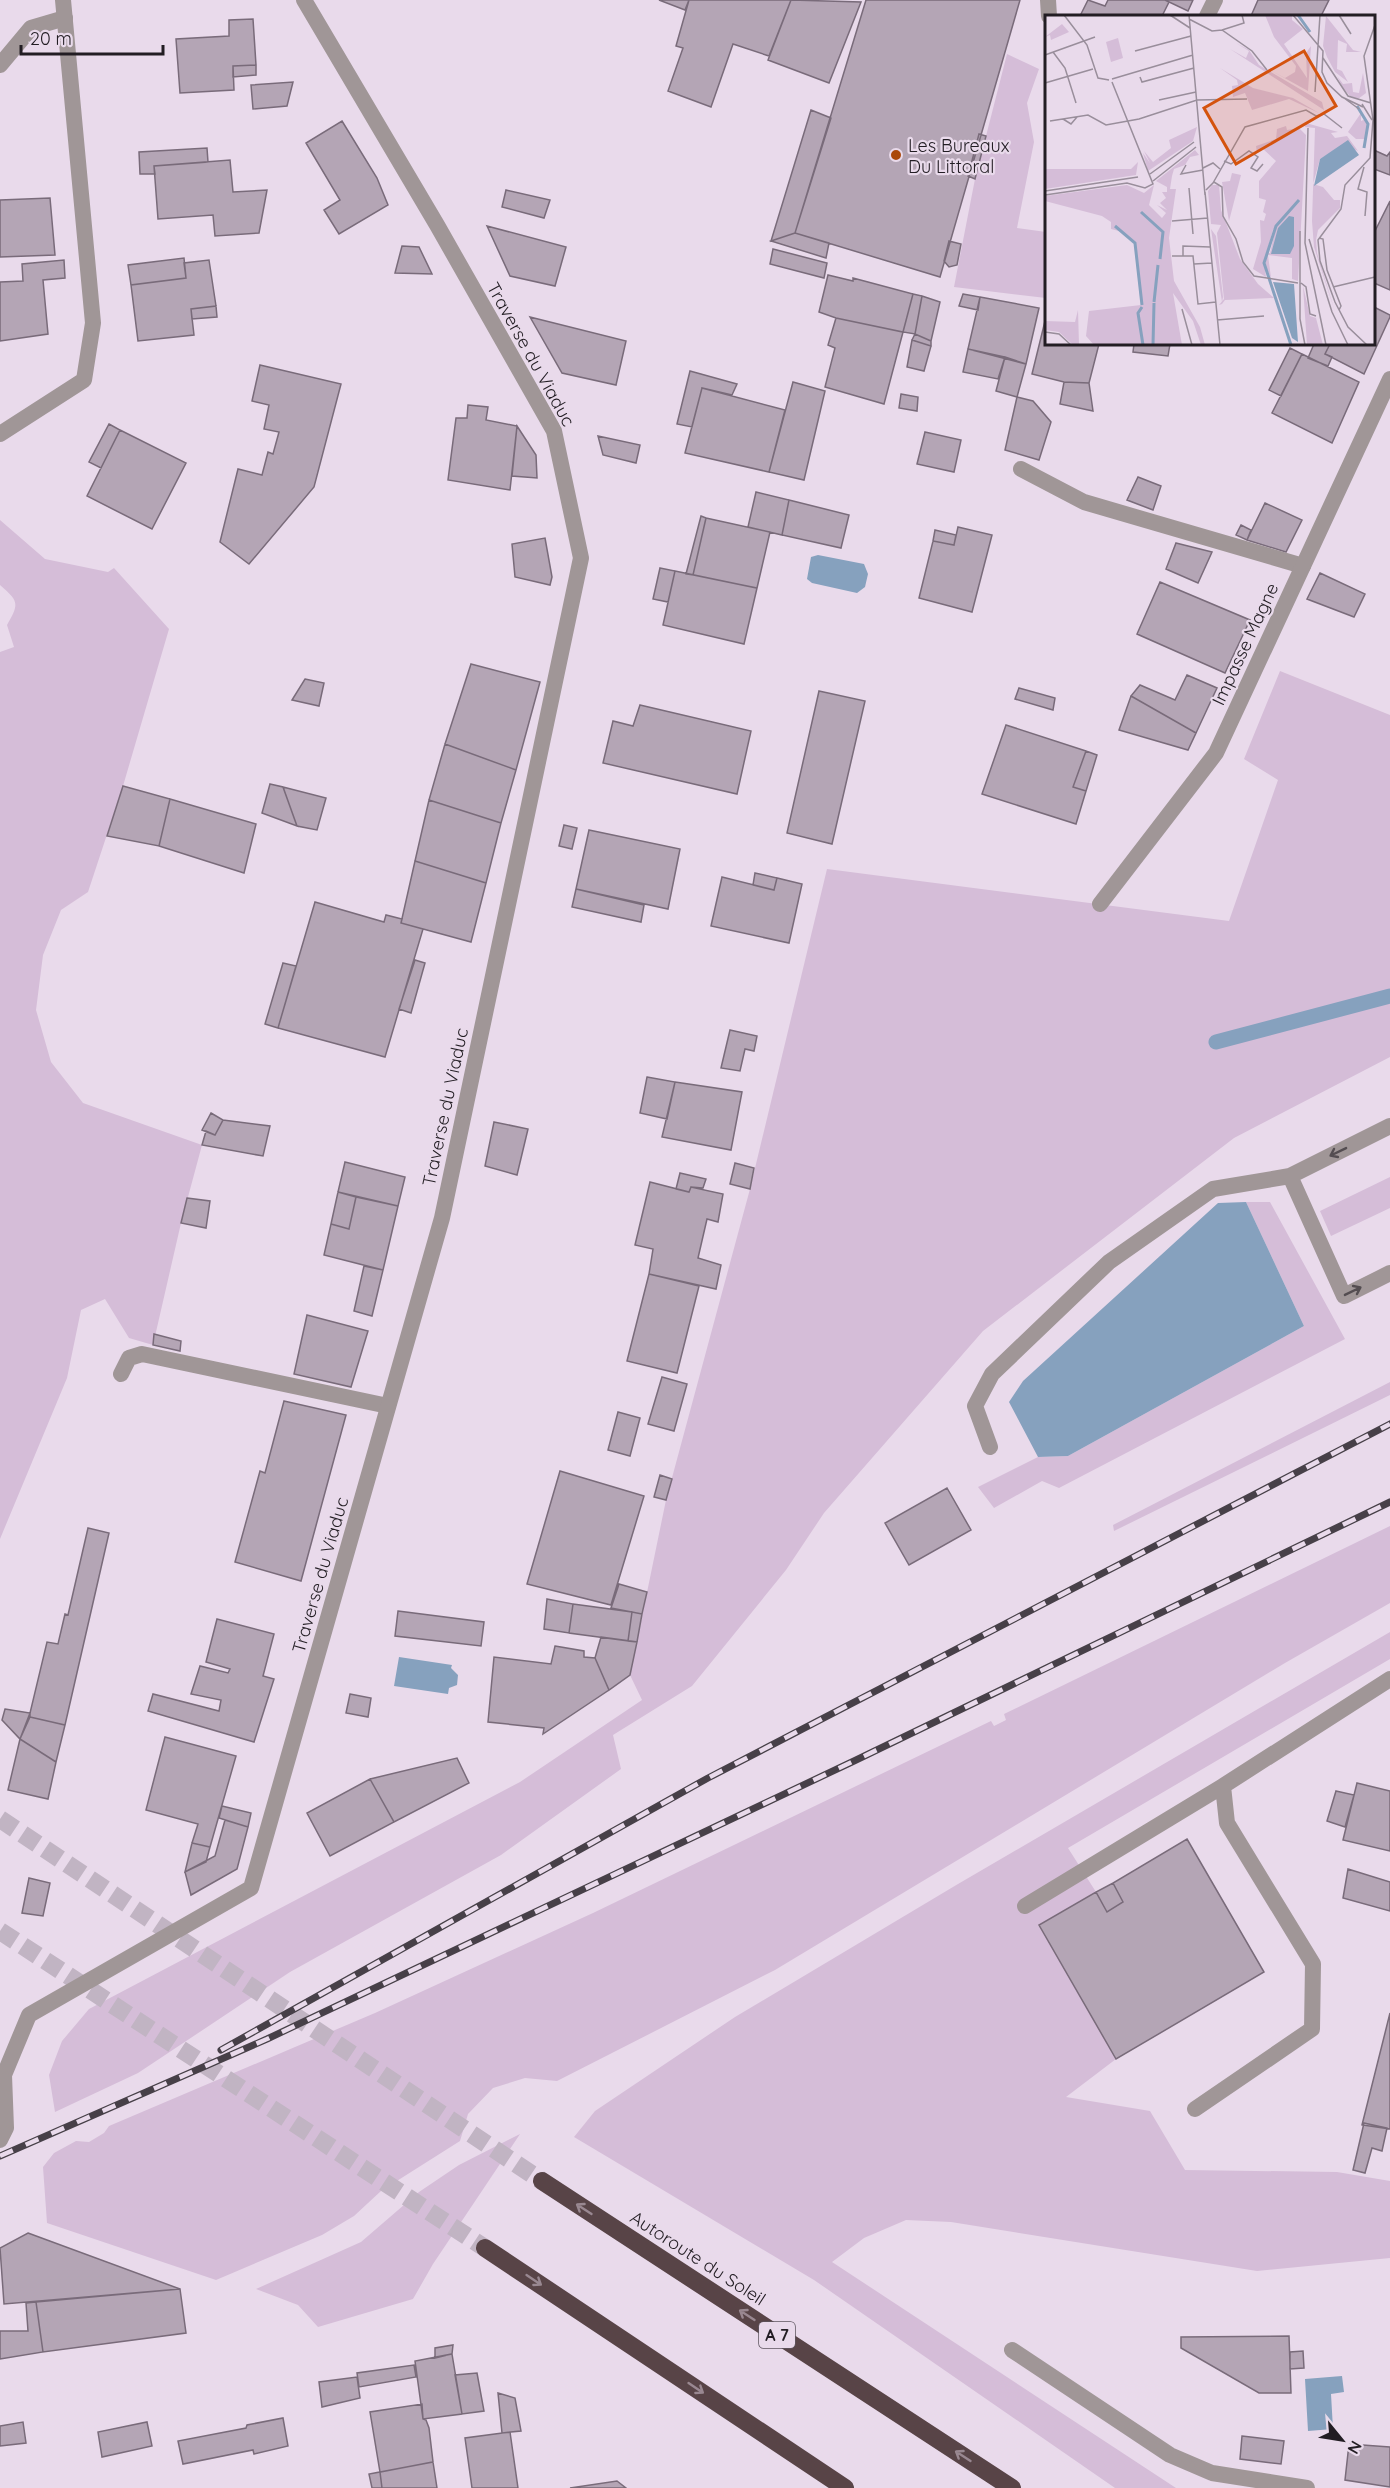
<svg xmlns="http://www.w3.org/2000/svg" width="1390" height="2488" viewBox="0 0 1390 2488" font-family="Quicksand,sans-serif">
	<rect width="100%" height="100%" fill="#e9daeb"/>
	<path fill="#d5bdd8" d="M1007,54l32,15 -12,34 7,39 -17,86 29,4v66l-92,-11 21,-108z
		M0,520l45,39 63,13 6,-4 55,61 -46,157 -35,106 -27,18 -18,45 -7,55 15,52 32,41 119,42 -21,78 -28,122 -24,-7 -24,-39 -24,11 -14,68 -67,161v-887l14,-5 -7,-22c13,-22 11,-24 -7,-40z
		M1280,671l110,44v342l-156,81 -251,193 -159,182 -38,57 -94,116 -79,49 8,34 -120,86 -211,117 -152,101 -83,39 -6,-37 13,-34 27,-32 431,-227 122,-82 -12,-25 36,-175 84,-311 77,-320 402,52 49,-141 -34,-21z
		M1390,1177v31l-59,28 -11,-25z
		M1246,1202h24l75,137 -286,149 -17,-7 -48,27 -16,-21 60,-30 30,-1 236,-130z
		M1390,1382v13l-276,136 -1,-6z
		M1390,1526v77l-105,60 -510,307 -218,111 -32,-3 -32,10 -25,26 -8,27 -79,50 -27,25 -32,19 -106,45 -169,-57 -4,-56 11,-14 22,-12 13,1 15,-9 5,-7 266,-113 218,-100 398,-192 3,5 12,-6 -2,-6z
		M1390,1632v27l-322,189 28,44 -57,33 77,134 -50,38 84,14 35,59 152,2 53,9v77l-133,13 -306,-49 -45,-2 -42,18 -32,24 344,226h-61l-301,-208 -240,-143 21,-26 140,-94 223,-133z
		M520,2134l-87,130 -20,35 -95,28 -20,-22 -42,-16 105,-47 58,-50 40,-27z"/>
	<path fill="#86a1be" d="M818,555l46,9 4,10 -3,13 -8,6 -45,-10 -5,-4 4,-22z
		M1246,1202l58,124 -236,130 -30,1 -29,-55 14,-21 195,-178z
		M399,1657l53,8 -1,3 7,7 -1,10 -8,3 -1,6 -54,-8z
		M1342,2376l2,16 -13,2 2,35 -25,2 -3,-52z"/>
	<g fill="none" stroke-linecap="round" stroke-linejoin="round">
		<path stroke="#86a1be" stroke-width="15" d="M1216,1042l174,-46"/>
	</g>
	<path fill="#b4a5b5" stroke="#796b7a" stroke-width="1.5" d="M659,0h30l-4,10z
		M689,0h102l-22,56 -36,-12 -22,63 -43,-16 15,-43 -7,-2z
		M791,0l70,2 -32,81 -61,-23z
		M866,0h154l-80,277 -145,-44z
		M1088,0l17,6 3,-6h57l4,2 -7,14h-82z
		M1165,0h28l-5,11z
		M1258,0h71l-8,16h-70z
		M253,19l3,46 -23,1 1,24 -54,3 -4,-54 53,-3v-16z
		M256,65v10l-23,2v-11z
		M293,82l-6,24 -34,3 -2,-24z
		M811,110l20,8 -36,115 -24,8z
		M342,121l35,57 11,27 -49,29 -15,-24 16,-10 -34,-57z
		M979,134l7,2 -11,43 -7,-3z
		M207,148l1,14 -54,4 1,8h-15l-1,-22z
		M1376,151l11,5 3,-4v23l-16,-6v-16z
		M230,160l3,32 34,-2 -8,43 -44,3 -2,-21 -55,4 -4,-53z
		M506,190l44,10 -6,18 -42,-11z
		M50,198l5,57 -55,2v-57z
		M1390,201v89l-16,-7v-50z
		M487,226l79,21 -11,39 -45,-10z
		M795,233l34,10 -3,15 -55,-17z
		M949,241l12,3 -4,21 -8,2 -5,-6z
		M402,246l17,1 13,27 -37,-1z
		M773,249l54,14 -3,15 -54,-14z
		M184,258l2,20 -55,7 -3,-20z
		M64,260l1,18 -22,2 5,54 -48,7v-59l23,-1 -1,-17z
		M209,260l7,46 -25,3 3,26 -56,6 -7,-56 55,-7 -2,-15z
		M828,275l25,6v-3l60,16 -10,38 -67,-14 -17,-6z
		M913,294l9,2 -7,38 -12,-2z
		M963,294l17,3 -2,13 -19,-4z
		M922,296l18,6 -9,39 -16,-7z
		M980,297l59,11 -13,56 -58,-15z
		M216,306l1,11 -25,2 -1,-10z
		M1374,307l16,8v2l-26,57 -39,-20 5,-10h44z
		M530,317l96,24 -10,44 -54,-12z
		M1046,317v27h53l-10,39 -25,-1 -32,-8z
		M836,318l67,14 -19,72 -59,-17 10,-39 -7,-3z
		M915,334l16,7v5l-19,-6z
		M912,340l19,6 -7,25 -17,-4z
		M1134,344h36l-2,12 -35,-4z
		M1314,344h16l-5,10 7,3 -4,9 -20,-8z
		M1290,348l12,6 -21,42 -12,-6z
		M968,349l37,8 -7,22 -35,-7z
		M1302,354l57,28 -27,61 -60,-30z
		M1005,357l21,7 -9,33 -21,-6z
		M260,365l81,19 -27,103 -65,77 -29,-22 18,-73 24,6 6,-23 5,2 6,-22 -15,-3 5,-24 -17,-4z
		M690,371l47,13 -5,11 -30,-7 -10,39 -15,-3z
		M793,382l32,9 -21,89 -35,-8z
		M1064,382l25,1 4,28 -33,-7z
		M702,388l83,22 -16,62 -84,-19z
		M901,394l17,3 -1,14 -18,-3z
		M1017,397l16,4 18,21 -12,38 -34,-10z
		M468,405l20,2 -2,13 31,6 -7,64 -62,-10 8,-62h11z
		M109,424l11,6 -19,38 -12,-6z
		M517,426l19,29 1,23 -25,-2z
		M120,430l66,33 -34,66 -65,-33z
		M925,432l36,8 -7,32 -37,-8z
		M598,436l42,9 -4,18 -33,-8z
		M1138,477l23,9 -8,24 -26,-10z
		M756,492l33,8 -7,35 -34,-8z
		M789,500l60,15 -8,33 -59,-13z
		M1265,503l37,17 -16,32 -39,-12z
		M701,516l5,2 -13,57 -7,-1z
		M706,518l64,14 -13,56 -64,-13z
		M1241,525l10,5 -4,10 -11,-5z
		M958,527l34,8 -20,77 -53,-14 14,-57 21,4z
		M935,530l21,5 -2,10 -21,-4z
		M545,538l7,39 -2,8 -35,-8 -3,-33z
		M1176,543l36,9 -14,31 -32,-14z
		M660,568l15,3 -7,31 -15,-3z
		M675,571l82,17 -13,56 -81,-19z
		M1320,573l45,21 -11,23 -47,-18z
		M1160,582l90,38 -25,53 -88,-39z
		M471,664l69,18 -24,88 -71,-26z
		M1187,675l30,13 -21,45 -65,-37 9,-11 35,15z
		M305,679l19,4 -5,23 -27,-6z
		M1019,688l36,10 -2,12 -38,-11z
		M819,691l46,10 -33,143 -45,-11z
		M1131,696l65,37 -8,17 -69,-20z
		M640,705l111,26 -14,63 -134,-31 10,-42 20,5z
		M1006,725l80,26 -13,36 13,4 -10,33 -94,-30z
		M445,744l71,26 -15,53 -72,-23z
		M1086,751l11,4 -11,36 -13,-4z
		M270,784l13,3 14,39 -35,-13z
		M123,786l47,13 -11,47 -52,-10z
		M283,787l43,11 -9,32 -20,-4z
		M170,799l86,25 -12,49 -85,-27z
		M429,800l72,23 -15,60 -71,-22z
		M564,825l13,3 -5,21 -13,-3z
		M589,830l91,19 -12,60 -92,-20z
		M415,861l71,22 -15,59 -70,-19z
		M755,873l22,5 -3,12 -21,-5z
		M722,877l52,13 3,-12 25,6 -13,59 -78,-17z
		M576,889l68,16 -3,17 -69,-15z
		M315,902l69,20 2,-7 16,4 -1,4 22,6 -38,128 -107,-29z
		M415,960l10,3 -14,50 -12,-4z
		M283,963l13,3 -18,62 -13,-4z
		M730,1030l27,6 -3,15 -9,-2 -5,22 -19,-3z
		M647,1077l28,5 -8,37 -27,-6z
		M675,1082l67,10 -11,58 -69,-13z
		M211,1113l12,7 -8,15 -13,-5z
		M223,1120l47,6 -7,30 -61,-11 4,-14 9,4z
		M494,1122l34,7 -11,46 -32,-9z
		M345,1162l60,15 -7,29 -60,-14z
		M735,1163l19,5 -4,21 -20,-5z
		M680,1173l26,6 -3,9 -12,-1 -2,5 -13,-3z
		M650,1182l39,10 2,-5 32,7 -5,28 -11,-3 -9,39 23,7 -5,24 -67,-15 4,-25 -18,-4z
		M338,1192l18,5 -7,32 -18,-5z
		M356,1197l42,9 -15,64 -59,-15 7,-31 18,5z
		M187,1198l23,3 -4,27 -25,-5z
		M364,1266l19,4 -11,46 -18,-5z
		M649,1274l50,12 -22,87 -50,-12z
		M307,1315l61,16 -17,56 -57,-13z
		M154,1334l27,7 -1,10 -27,-6z
		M662,1377l25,7 -13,47 -26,-7z
		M284,1401l62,14 -45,166 -66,-19 25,-91 5,2z
		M618,1412l22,6 -10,38 -22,-6z
		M560,1471l84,25 -33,109 -84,-21z
		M660,1475l12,4 -6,21 -12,-3z
		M947,1488l24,42 -62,35 -24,-42z
		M88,1528l21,5 -44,192 -35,-8v-4l17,-71 11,2 7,-30 3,1z
		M619,1584l28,8 -5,22 -31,-6z
		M547,1599l26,5 -4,29 -25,-4z
		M573,1604l59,8 -4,29 -59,-8z
		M398,1611l86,11 -3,24 -86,-10z
		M632,1612l10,2 -5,28 -9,-1z
		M217,1619l57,15 -11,42 11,3 -20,63 -106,-31 5,-17 66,17 2,-11 -30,-6 9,-28 28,7 2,-4 -24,-7z
		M601,1637l36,5 -7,33 -21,15 -14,-32z
		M555,1646l29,5v6l11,1 14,32 -66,44 1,-6 -56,-6 6,-65 57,7z
		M350,1694l21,4 -3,19 -22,-4z
		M5,1709l25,4 -10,26 -18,-19z
		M30,1717l35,8 -9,37 -36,-23z
		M165,1737l71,19 -26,91 -18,-4 6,-19 -52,-14z
		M20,1739l36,23 -8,37 -40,-9z
		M457,1758l12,25 -75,39 -24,-43z
		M370,1779l24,43 -64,34 -23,-43z
		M1357,1783l33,8v60l-47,-11z
		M1336,1791l18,4 -9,32 -18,-6z
		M222,1806l29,7 -3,14 -29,-9z
		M225,1820l23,7 -11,42 -46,26 -6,-23 30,-16z
		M1187,1839l77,133 -148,87 -77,-134 57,-33 11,20 16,-10 -10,-19z
		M192,1843l18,4 -4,15 -21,10z
		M1348,1869l42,13v29l-47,-13z
		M29,1878l21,5 -7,33 -21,-3z
		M1113,1883l10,19 -16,10 -11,-20z
		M1390,2013v116l-28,-4z
		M1364,2123l23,5 -5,23 -10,-3 -7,25 -12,-3z
		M28,2233l152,56 -176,15 -4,-56z
		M180,2289l6,44 -143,19 -7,-50z
		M36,2302l7,50 -43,7v-28h28l-2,-28z
		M1289,2336l2,57h-32l-78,-45v-11z
		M453,2345l-1,9 -17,4v-10z
		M1303,2351l1,17 -14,1v-17z
		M452,2354l10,60 -39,5 -8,-58z
		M414,2365l2,12 -57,10 -2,-14z
		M477,2373l7,38 -22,3 -7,-39z
		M357,2377l3,21 -38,9 -3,-25z
		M498,2393l17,5 6,33 -19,2z
		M422,2404l1,15 3,1 3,8 4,34 -53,10 -10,-60z
		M283,2418l5,28 -34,8 -1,-4 -70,14 -5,-23 68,-13 1,-3z
		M23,2422l3,21 -26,3v-20z
		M147,2422l5,24 -50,11 -4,-25z
		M510,2432l8,56h-46l-7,-50z
		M1242,2436l42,5 -3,23 -41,-5z
		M1349,2444l41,3v40l-45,-7z
		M433,2462l4,26h-55l-2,-16z
		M380,2472l2,16h-10l-3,-14z
		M617,2481l9,7h-56z"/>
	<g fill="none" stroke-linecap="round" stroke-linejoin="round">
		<path stroke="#c1b4c3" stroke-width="18" stroke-dasharray="18 9" stroke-linecap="butt" d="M0,1819l542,362
			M0,1931l485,317"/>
		<path stroke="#a09697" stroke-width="16" d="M1048,0l1,16
			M1207,16l8,-16
			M0,65l31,-37 34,-10
			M1021,469l63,33 219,64
			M1390,1126l-100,50 54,120 46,-23
			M121,1374l8,-16 13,-4 246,52
			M990,1447l-15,-41 17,-32 117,-112 104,-73 77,-13
			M1025,1906l198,-120
			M1195,2109l117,-80 1,-65 -86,-141 -4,-37 167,-107
			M1012,2350l158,105 42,18 95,15"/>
		<path stroke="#a09697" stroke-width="16" d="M0,434l84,-54 9,-57 -30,-323
			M1100,904l116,-151 174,-374
			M0,2140l6,-12 -2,-53 25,-60 222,-127 191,-670 139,-660 -27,-127 -117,-206 -133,-225"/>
		<path stroke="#584447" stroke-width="18" d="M542,2181l470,307
			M485,2248l360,240"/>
		<defs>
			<path id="rail" d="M221,2050l487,-272 682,-354
				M0,2156l267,-117 587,-278 536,-259"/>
		</defs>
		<use href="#rail" stroke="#474048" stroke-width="7"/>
		<use href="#rail" stroke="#e9daeb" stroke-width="4.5" stroke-dasharray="14" stroke-linecap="butt"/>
	</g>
	<defs><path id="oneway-shaft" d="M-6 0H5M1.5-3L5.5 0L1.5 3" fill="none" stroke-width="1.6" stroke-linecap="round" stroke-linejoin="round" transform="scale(1.5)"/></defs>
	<g stroke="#544d51">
		<use href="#oneway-shaft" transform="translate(1338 1152) rotate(154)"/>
		<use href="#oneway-shaft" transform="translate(1353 1291) rotate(-26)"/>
	</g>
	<g stroke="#998891">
		<use href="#oneway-shaft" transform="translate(584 2209) rotate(-147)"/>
		<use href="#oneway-shaft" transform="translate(534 2280) rotate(34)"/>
		<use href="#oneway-shaft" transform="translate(747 2315) rotate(-147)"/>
		<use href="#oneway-shaft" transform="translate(696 2388) rotate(34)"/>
		<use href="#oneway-shaft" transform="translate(963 2456) rotate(-147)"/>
	</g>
	<circle fill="#aa480a" stroke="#e9daeb" stroke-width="2" cx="896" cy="155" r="6"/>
	<g text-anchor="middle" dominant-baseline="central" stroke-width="4.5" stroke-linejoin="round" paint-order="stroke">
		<rect fill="#e9daeb" stroke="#5e565f" stroke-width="1.5" x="759" y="2322" width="36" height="26" rx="4.5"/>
		<g font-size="16" font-weight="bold" fill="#221d23">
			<text x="777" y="2335">A 7</text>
		</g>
		<g font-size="18" fill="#221d23" stroke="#e9daeb" text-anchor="start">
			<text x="908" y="145">Les Bureaux<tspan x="908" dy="21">Du Littoral</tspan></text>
		</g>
		<g font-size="18" fill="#221d23" stroke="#e9daeb">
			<text transform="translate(531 354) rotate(61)">Traverse du Viaduc</text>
			<text transform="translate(1245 644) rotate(-65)">Impasse Magne</text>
			<text transform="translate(445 1107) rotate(-78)">Traverse du Viaduc</text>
			<text transform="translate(320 1575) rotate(-74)">Traverse du Viaduc</text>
			<text transform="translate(698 2258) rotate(33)">Autoroute du Soleil</text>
		</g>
	</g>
	<g transform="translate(1045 15)">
		<rect width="330" height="330" fill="#e9daeb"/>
		<path d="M220,0h27v5l11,9 -19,15 23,34 -1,-25 5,-7 -3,45 -40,-22 17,9 10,-6 1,-6 -22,-29zM281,1l27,34 8,2h-15l1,-8 -9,-4 -1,29 5,2 6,11 -13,-10 -8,-15 -4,-11zM17,9l7,8 -18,8 -1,-5 -5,2zM73,23l5,20 -12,4 -5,-20zM191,28l13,7 10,15 63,37 2,8 -94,-61 16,9 3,-7zM175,53l33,20 40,10 26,15 -30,-14 -37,11 -7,-17 -12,4 -1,-11 6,-1 -1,-5zM318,58l3,20 -8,6 -8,-3 -7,-8 -6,-12 6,8 9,-1 1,9 6,1zM316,98v8l5,-2 1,4v16h-11l-8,-7zM261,108l32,9 -7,1 4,5 12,-2 11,15 -14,-7 -24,15 -7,25 10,3 11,13h6v8l-22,22 -2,10 1,13 19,62 -22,-68 -2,-26 3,-93 -10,-1zM241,111l1,4 12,-2 7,7 -8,146 -6,-2v-21l-24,-3 3,23 -6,-13 2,-12h3l6,-26 22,-27 -25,30 -9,31 2,16 -13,-8 8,-27 -1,-22 4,1 2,-7 -3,-2 3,-12 -7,-2v-17l17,-20 -14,-13 -5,5 -1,-7 20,-7 1,-10zM152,112l-4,14 -45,30 -5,-18 7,10 -6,-12 9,11 18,-14 -2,-8zM150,135l4,5 -9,2 -5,8 -11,4 -2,7 -2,13h6l-7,49 5,43 26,46 5,18h-4l-8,-24 -20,-28 9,52h-88l-8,-9 3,-25 52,-6 -7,-62 -11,-11 -12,-3v-7l-9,-6 -57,-15v-5l82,-11 17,8 10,-8 -5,20 13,13 4,-5 -9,-8 10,5 -7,-7 6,-5 -4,-6h5v-5l-11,-6zM93,147l-2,13 -91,14v-20h86zM187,158l9,2 -12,46 -7,-39 8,-1zM167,170h7l2,25 19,49 18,25 16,14 -49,2 -3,4 -3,1 5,-6 -7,-66 4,-8 -10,-1 -3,-33zM166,214l5,7 7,61 -1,5zM258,271l7,30 6,2 7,27h-16zM33,295l1,35h-6l-14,-13 -14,-2v-9l30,1z" fill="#d5bdd8"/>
		<path d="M303,125l11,15 -45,31 6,-27zM244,201l5,1v29l-4,8h-19l7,-26zM228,267l21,2 4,58 -6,-4z" fill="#86a1be"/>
		<path fill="none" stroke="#86a1be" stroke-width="3" d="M253,0l12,17M312,91l11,18 -4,24M96,197l22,20 -3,27M70,211l20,17 7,62M109,287l4,-37M97,292l-4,6 5,32M108,330l1,-42M246,330l-27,-82 12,-37 23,-26"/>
		<path fill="none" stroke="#998e9b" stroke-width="1.5" d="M19,0l23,30 11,33 11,2M125,0l20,13M144,0l16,180M248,0l30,36 -1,21 5,11 15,14 21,10M294,0l12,19M144,4l23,12 10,-1 30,21 15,19M177,15l22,-7 -2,-8M90,36l56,-15M8,37l12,16 11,35M0,40l50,-18M278,43l25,38 23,7M95,62l2,5 52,-14M67,64l81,-24M0,68l48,-14M270,77l5,-77M299,83l15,11M114,85l37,-8M317,89l10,16M18,104l8,5 6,-7M5,106l38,-6 18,10 33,-6 58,-19 50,-1M263,113l-3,115 21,102M179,146l7,3 18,-13 9,6 -7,11 6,3 6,-7M141,150l-5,9 22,-4M319,152l-6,22 9,3 -2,24M158,153l10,-5 7,6M105,159l44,-32M108,166l43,-34M168,168l32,-56 61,-17 10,6 8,-2 18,14M144,173l4,46M161,175l8,-8 8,5 1,29 13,23 7,23 11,14 44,7M0,176l93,-14M160,177l15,153M0,180l82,-12 18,5 8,-4 -41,-102M127,206l36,-3M255,216v88l5,26M274,223l4,1 4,31 14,36 -2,4M264,224l23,73M127,241h21l5,48 18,-2M138,241v-10l27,1M149,249l18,-1M256,268l5,4 4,27 6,2M288,272l42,-10M137,294l10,36M287,297l16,33M172,305l47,-4M0,317l14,2 12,11M322,330l-19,-18 -13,-25 -15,-41 -2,-21 23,-31 4,-24 25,-27 3,-38 -9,-64 11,-31"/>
		<path fill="#d4530e" fill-opacity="0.15" stroke="#d4530e" stroke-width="3" d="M259,36l32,55 -100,58 -32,-56z"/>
		<rect width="330" height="330" fill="none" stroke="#221d23" stroke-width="3"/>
	</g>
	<g transform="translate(1342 2440) rotate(120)" stroke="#e9daeb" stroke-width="4.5" paint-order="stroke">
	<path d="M0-4.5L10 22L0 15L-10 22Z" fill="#221d23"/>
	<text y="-9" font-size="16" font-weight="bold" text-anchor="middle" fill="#221d23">N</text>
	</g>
	<path d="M21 45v9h142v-9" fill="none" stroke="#221d23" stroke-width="3"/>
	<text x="30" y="45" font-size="18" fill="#221d23" stroke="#e9daeb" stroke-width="4.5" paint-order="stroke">20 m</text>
</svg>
